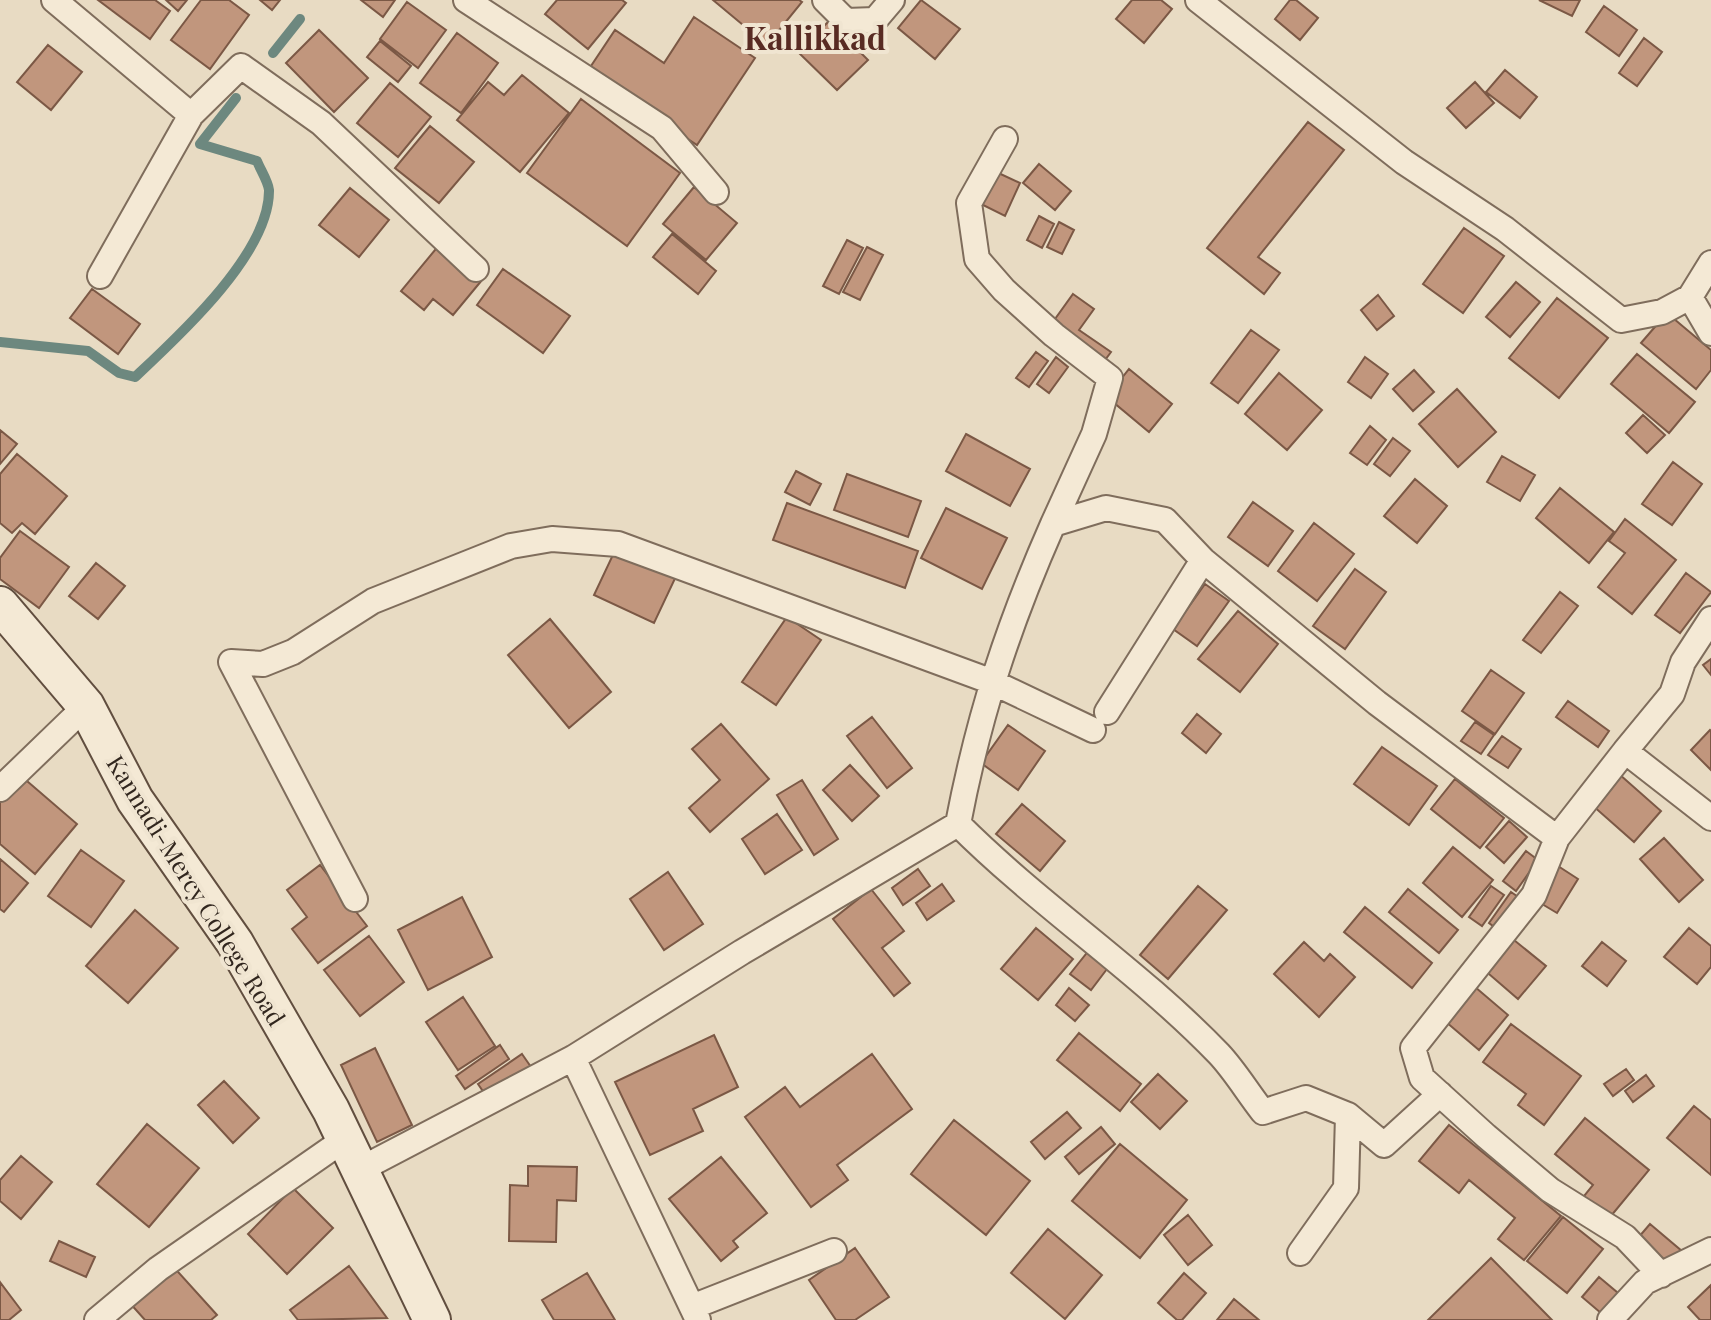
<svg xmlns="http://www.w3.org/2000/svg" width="1711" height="1320" viewBox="0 0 1711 1320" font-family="'Playfair Display',serif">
	<rect width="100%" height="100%" fill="#e8dbc3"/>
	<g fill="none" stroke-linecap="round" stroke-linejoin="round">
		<path stroke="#6d887f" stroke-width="10" d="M273,53l27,-34
			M0,342l88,9 31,22 16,4c44,-41 135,-124 134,-187 -1,-9 -9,-21 -12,-29l-57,-17 36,-46"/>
	</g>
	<path fill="#c1967d" stroke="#7b5845" stroke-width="2" d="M98,0h57l15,11 -20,28z
		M166,0h21l-9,11z
		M201,0h28l20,15 -39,54 -39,-29z
		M260,0h20l-8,10z
		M361,0h34l-12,17z
		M557,0h65l4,3 -38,46 -43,-35z
		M713,0h86l3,2 -35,43z
		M921,0l39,29 -25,30 -37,-31z
		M1132,0h29l11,9 -28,34 -28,-24z
		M1290,0h6l22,18 -18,22 -25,-21z
		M1539,0h41l-8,16z
		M407,2l39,28 -28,38 -38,-29z
		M1604,6l33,24 -18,26 -33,-24z
		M694,17l61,41 -58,87 -110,-73 28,-42 49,33z
		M829,21l39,39 -31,30 -39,-38z
		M319,30l49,48 -34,34 -48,-49z
		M457,33l41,30 -37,50 -41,-30z
		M1644,38l18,14 -25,34 -18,-13z
		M380,41l31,25 -13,16 -31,-25z
		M48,45l34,27 -31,38 -34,-28z
		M1505,70l32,27 -17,21 -34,-26z
		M522,75l47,38 -49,59 -63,-52 31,-38 16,13z
		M1475,82l19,21 -28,25 -19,-20z
		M390,83l41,34 -33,40 -41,-34z
		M581,99l99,74 -53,73 -100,-73z
		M1308,122l36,28 -86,107 22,16 -16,21 -57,-46z
		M430,126l44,36 -35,41 -44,-35z
		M1039,164l32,27 -16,19 -32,-27z
		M992,170l28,13 -15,33 -28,-14z
		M694,187l43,36 -31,37 -43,-36z
		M350,188l39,32 -30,37 -40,-32z
		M1039,216l15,8 -12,24 -15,-8z
		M1059,222l15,8 -12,24 -15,-7z
		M1464,228l40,28 -41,57 -40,-29z
		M672,234l44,37 -18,23 -45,-37z
		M847,240l16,8 -24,46 -16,-8z
		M440,244l42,36 -29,35 -20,-16 -9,11 -23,-19z
		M867,247l16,8 -23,45 -17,-8z
		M503,269l67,47 -27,37 -66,-48z
		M1516,282l24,20 -30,35 -24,-20z
		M92,289l48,35 -22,30 -48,-36z
		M1073,294l21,15 -15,21 32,22 -9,12 -52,-38z
		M1378,295l16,21 -17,14 -16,-20z
		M1557,298l51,40 -49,60 -50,-40z
		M1667,313l44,37v20l-15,19 -55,-46z
		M1251,330l28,20 -41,53 -27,-20z
		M1036,352l12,9 -19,26 -13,-9z
		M1637,354l58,48 -26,31 -58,-49z
		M1056,357l12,10 -19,26 -12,-9z
		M1365,357l23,17 -17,24 -23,-16z
		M1129,369l43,35 -23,28 -42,-35z
		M1414,370l20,22 -21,19 -20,-22z
		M1279,373l43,37 -35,40 -42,-36z
		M1457,389l39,43 -38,35 -39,-43z
		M1643,415l22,20 -18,18 -21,-20z
		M1370,426l16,14 -19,25 -17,-12z
		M0,430l17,14 -17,20z
		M966,434l64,35 -20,37 -64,-35z
		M1393,438l17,13 -20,25 -16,-12z
		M17,454l50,42 -32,38 -13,-11 -10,10 -12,-10v-49z
		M1502,456l33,19 -15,26 -33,-19z
		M1673,462l29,22 -30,41 -30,-21z
		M796,471l25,13 -11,21 -25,-13z
		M847,474l74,27 -13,36 -74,-27z
		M1415,479l32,27 -30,37 -33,-27z
		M1560,488l54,44 -25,31 -53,-45z
		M1253,502l40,29 -25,35 -40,-29z
		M787,503l131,48 -13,37 -132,-48z
		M946,508l61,30 -25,51 -61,-31z
		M1625,519l51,41 -44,54 -34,-27 27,-34 -16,-12z
		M1314,523l40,31 -37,47 -39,-30z
		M20,531l49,36 -30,41 -39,-29v-21z
		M619,542l60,28 -25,53 -60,-28z
		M96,563l29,23 -27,33 -29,-23z
		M1355,569l31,23 -41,57 -32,-23z
		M1686,573l25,19 -31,41 -25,-18z
		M1205,584l24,17 -32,45 -24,-17z
		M1560,592l18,14 -37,47 -18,-13z
		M1238,611l40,33 -38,48 -42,-33z
		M787,617l34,23 -45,65 -34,-23z
		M550,619l61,73 -42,36 -61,-73z
		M1711,659v16l-8,-10z
		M1491,670l33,23 -29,41 -33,-23z
		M1568,701l41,30 -11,16 -42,-30z
		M1197,714l24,20 -15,19 -24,-20z
		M872,717l40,51 -25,20 -40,-52z
		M1475,722l19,13 -13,19 -20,-13z
		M721,724l48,55 -59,53 -21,-24 31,-28 -28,-31z
		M1008,725l37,26 -27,39 -37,-27z
		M1710,730l1,1v39l-20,-20z
		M1502,736l19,13 -13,19 -20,-13z
		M1382,747l55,39 -28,39 -55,-41z
		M850,765l29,31 -27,25 -29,-31z
		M1619,774l42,37 -27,31 -42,-37z
		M20,775l57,49 -42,50 -35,-30v-45z
		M1455,779l49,39 -24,30 -49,-39z
		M802,780l36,59 -24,16 -37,-60z
		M1022,804l43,37 -25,30 -44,-37z
		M777,814l25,36 -37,24 -23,-35z
		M1509,821l18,16 -23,26 -18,-16z
		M1664,838l39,42 -24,22 -39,-43z
		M1453,847l40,33 -31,37 -39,-34z
		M81,850l43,31 -33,46 -43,-31z
		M1526,851l12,9 -22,31 -13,-10z
		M0,859l28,24 -24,29 -4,-3z
		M320,865l47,61 -49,37 -26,-34 15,-12 -20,-27z
		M1558,866l20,13 -21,34 -20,-12z
		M918,869l12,17 -27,19 -11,-17z
		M668,872l35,52 -39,26 -34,-51z
		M942,884l12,17 -27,19 -11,-17z
		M1198,886l29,24 -59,69 -28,-24z
		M1491,886l13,9 -22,31 -13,-9z
		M871,889l33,42 -22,17 28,35 -16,13 -61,-77z
		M1408,889l50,41 -19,23 -50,-41z
		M1511,892l13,9 -23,31 -12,-9z
		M462,897l30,60 -64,33 -30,-60z
		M1365,907l67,56 -20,25 -68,-56z
		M135,910l43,38 -50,55 -42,-37z
		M1036,928l37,31 -35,41 -37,-31z
		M1689,928l22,18v21l-14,17 -33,-27z
		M369,936l35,46 -44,34 -36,-46z
		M1509,936l37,30 -28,33 -36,-31z
		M1304,942l20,19 6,-7 25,23 -36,40 -45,-43z
		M1602,942l24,19 -19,25 -25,-20z
		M1090,949l20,16 -19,25 -21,-16z
		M1468,981l40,34 -29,35 -40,-34z
		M1069,988l20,17 -14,16 -19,-16z
		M463,997l32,49 -37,24 -32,-48z
		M1511,1024l70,52 -37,49 -26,-20 8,-11 -43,-32z
		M1079,1033l62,51 -21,27 -63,-51z
		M714,1035l24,52 -45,22 10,22 -53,24 -35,-73z
		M500,1045l9,14 -44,30 -9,-13z
		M375,1048l37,77 -35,17 -36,-77z
		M522,1054l9,13 -44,30 -9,-13z
		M872,1054l40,55 -75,56 11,15 -37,27 -66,-90 40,-30 15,20z
		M1626,1069l8,11 -21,16 -9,-12z
		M1158,1074l29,27 -27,28 -29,-27z
		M1646,1075l8,11 -21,16 -8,-11z
		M224,1081l35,37 -26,25 -35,-38z
		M1694,1106l17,14v55l-44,-37z
		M1067,1112l14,16 -36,31 -14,-17z
		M1585,1118l64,52 -43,52 -26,-21 13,-16 -38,-31z
		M954,1120l76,61 -44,54 -75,-61z
		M147,1124l52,44 -50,59 -52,-43z
		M1449,1125l112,91 -37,44 -26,-21 17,-21 -46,-38 -10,13 -40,-32z
		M1101,1127l14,17 -36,30 -14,-17z
		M1120,1144l67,56 -47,58 -68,-57z
		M21,1156l31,26 -31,37 -21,-18v-21z
		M721,1157l46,56 -34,28 5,6 -17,14 -52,-62z
		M528,1166l49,1 -1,34 -19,-1 -1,42 -47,-1 1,-56 18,1z
		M293,1188l40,40 -46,46 -39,-40z
		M1188,1215l24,30 -24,20 -24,-30z
		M1563,1217l40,32 -36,44 -40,-32z
		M1650,1224l33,28 -12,15 -33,-29z
		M1048,1229l54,46 -37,44 -54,-46z
		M59,1241l36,16 -9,20 -36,-16z
		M855,1248l34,49 -34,23h-19l-27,-40z
		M1491,1258l61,62h-124z
		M170,1263l47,52 -6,5h-66l-17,-19z
		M349,1266l38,52 -89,2 -8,-10z
		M587,1273l28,47h-61l-12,-20z
		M1184,1273l22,20 -24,27h-5l-19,-17z
		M1599,1277l25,21 -16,21 -26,-22z
		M0,1282l21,28 -12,10h-9z
		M1711,1285v35h-11l-12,-13z
		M1234,1299l25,21h-42z"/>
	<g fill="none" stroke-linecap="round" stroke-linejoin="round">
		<defs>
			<path id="street" d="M54,0l137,115 50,-49 80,57 155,146
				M466,0l196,128 54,64
				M825,0l21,21 29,-1 17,-20
				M1198,0l206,162 101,67 116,91 41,-8 28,-15
				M1005,139l-36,64 8,56 27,31 50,45 56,43 -16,56 -41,90
				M1711,263l-21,34 21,36
				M100,276l91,-161
				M1107,712l96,-152
				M1625,751l47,-57 11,-32 28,-43
				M0,789l86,-83
				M958,824c82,82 180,146 261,230 16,17 29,39 44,58l43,-14 42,17 36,30 56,-51
				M1557,838l-23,57 -121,153 9,30 64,58 64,54 75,47 36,38
				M355,899l-124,-237 32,2 30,-12 80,-51 138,-55 41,-7 66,5 372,137 103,49
				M573,1058l125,262
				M359,1170l214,-112 169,-106 216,-128c21,-110 50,-198 95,-300l53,-16 59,12 38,40 174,143 180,135 68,-87 86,67
				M1300,1253l46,-65 2,-73
				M692,1307l142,-56
				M97,1320l61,-51 187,-130
				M1610,1320l35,-38 66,-32"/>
			<path id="secondary" d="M0,605l86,101 49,94 100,143 96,167 101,210"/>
		</defs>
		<use href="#street" stroke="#7f6d5c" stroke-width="28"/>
		<use href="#secondary" stroke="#614e3f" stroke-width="40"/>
		<use href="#street" stroke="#f4e9d5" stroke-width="24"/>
		<use href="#secondary" stroke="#f4e9d5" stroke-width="36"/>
	</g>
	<g text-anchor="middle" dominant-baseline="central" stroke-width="8" stroke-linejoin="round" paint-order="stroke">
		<g font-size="24" fill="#31261e" stroke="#f0e5d1">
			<text transform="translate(197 890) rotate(58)">Kannadi-Mercy College Road</text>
		</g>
		<g font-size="32" font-weight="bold" fill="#582b23" stroke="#f0e5d1">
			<text x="815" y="36">Kallikkad</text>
		</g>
	</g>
</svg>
